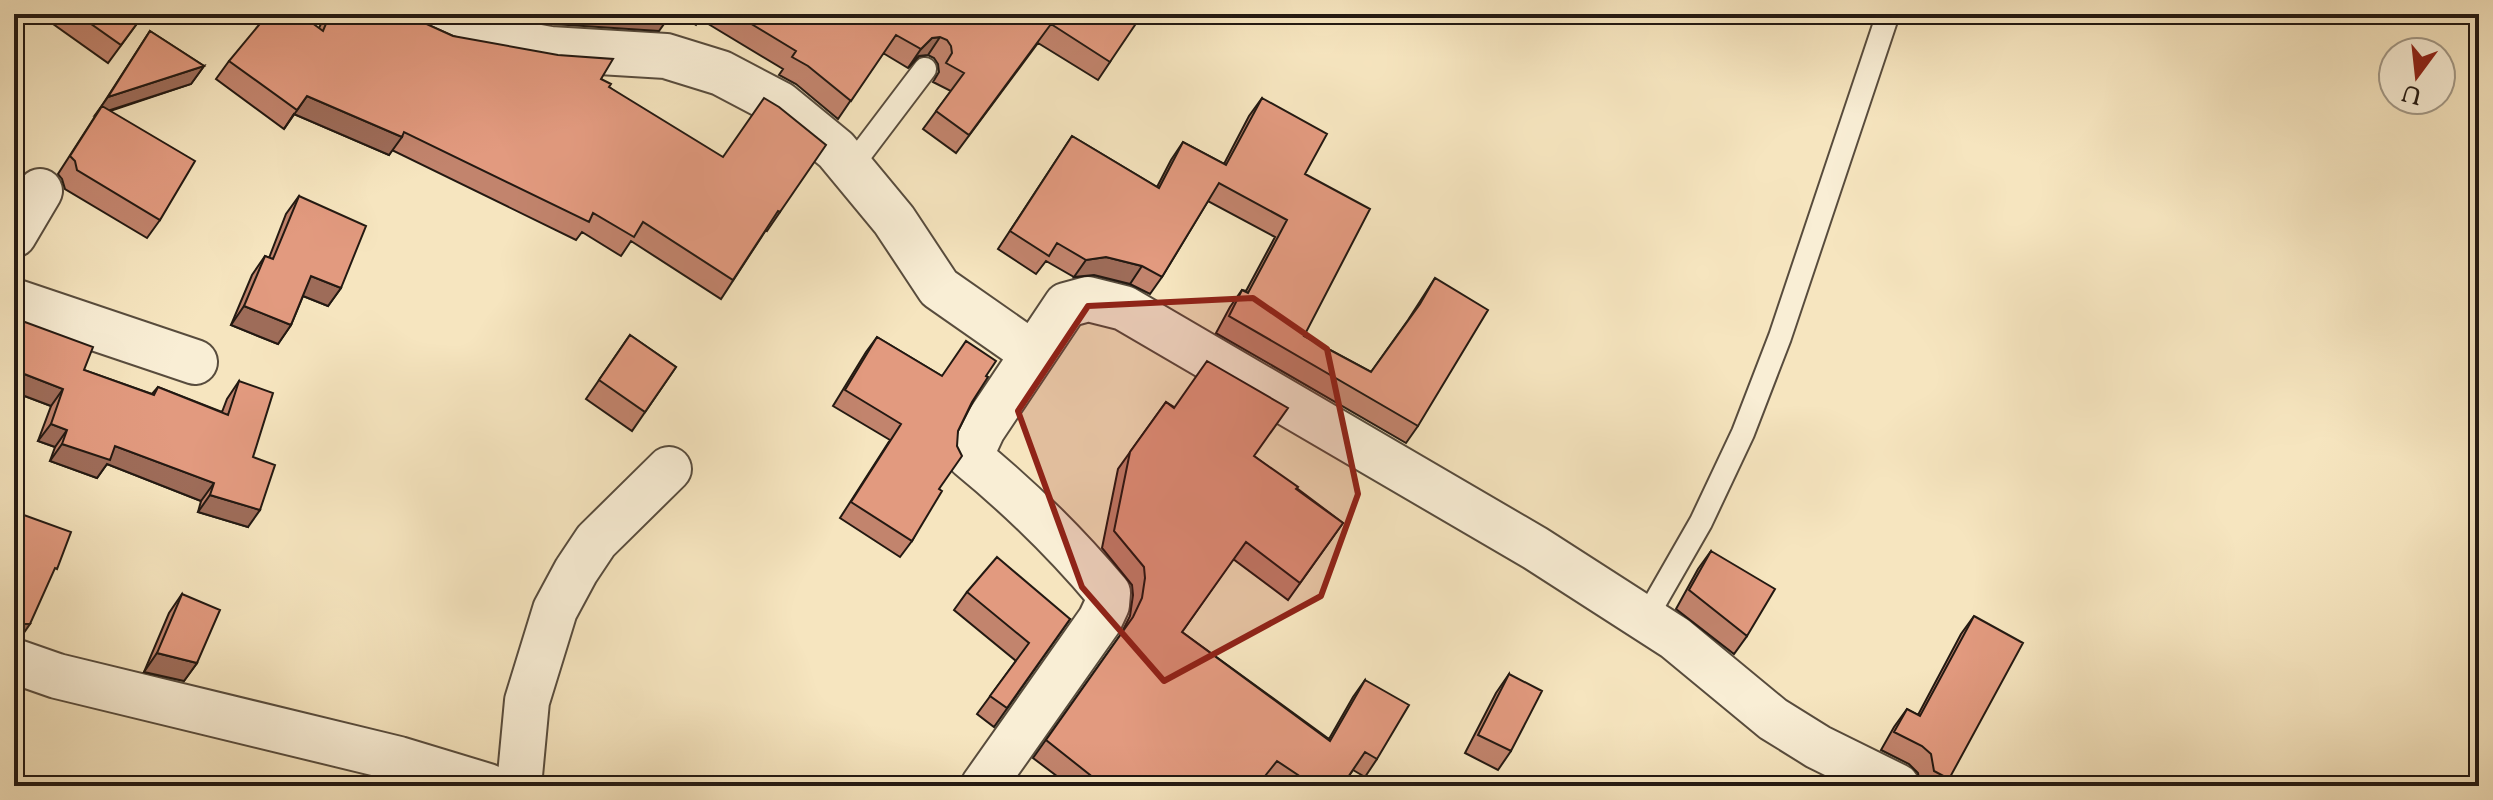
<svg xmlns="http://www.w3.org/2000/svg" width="2493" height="800" viewBox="0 0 2493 800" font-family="'Sorts Mill Goudy',serif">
	<rect width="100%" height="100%" fill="#f6e5bf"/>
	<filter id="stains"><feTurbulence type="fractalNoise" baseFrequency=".0025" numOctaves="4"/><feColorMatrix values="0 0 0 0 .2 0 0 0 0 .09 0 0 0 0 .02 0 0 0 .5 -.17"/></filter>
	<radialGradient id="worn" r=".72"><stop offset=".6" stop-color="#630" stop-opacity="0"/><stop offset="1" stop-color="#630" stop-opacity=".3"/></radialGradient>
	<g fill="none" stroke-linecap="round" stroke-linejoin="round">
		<defs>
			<path id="lane" d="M850,168l75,-99
				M1646,618l55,-96 42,-89 37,-96 108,-323"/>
			<path id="street" d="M411,14l34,16 105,19 116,7 55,17 59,31 56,46 58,70 45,68 93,65
				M14,235l26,-44
				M14,301l181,61
				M14,661l43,15 342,83 89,27
				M519,786l8,-85 28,-91 21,-39 20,-30 73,-72
				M983,786l117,-166 7,-15 1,-12c-42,-50 -88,-95 -138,-136l13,-28 83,-124 22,-6 36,9 411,240 140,90 98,81 45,28 79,39"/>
		</defs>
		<use href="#lane" stroke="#584c3d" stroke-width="26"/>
		<use href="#street" stroke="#584c3d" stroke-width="48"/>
		<use href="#lane" stroke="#f9eed5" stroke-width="22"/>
		<use href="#street" stroke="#f9eed5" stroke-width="44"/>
	</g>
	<path fill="#c2846d" stroke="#231912" stroke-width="2" d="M39,14h105l-36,49z
		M326,14h41l6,4h40l40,18 148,43 8,8 171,125 -13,19 -1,-1 -45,69 -90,-58 -10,15 -39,-24 -6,8 -184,-90 -3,5 -95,-41 -10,15 -68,-50 13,-18 90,-33z
		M677,14h454l-21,48 -12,18 -60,-37 -82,110 -33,-24 28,-38 -18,-9 6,-10 -1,-8 -4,-6 -6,-3 -9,1 -11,12 -25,-15 -45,66 -42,-35 -17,-9 4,-6 -83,-50 -4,6z
		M150,31l54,35 -13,18 -81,27 50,109 -13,18 -82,-49 -3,-10 -4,-5z
		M1262,98l43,76 -1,162 67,36 37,-52 27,-42 -17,148 -12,17 -190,-110 14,-26 12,-17 4,1 29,-54 -67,-36 -46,76 -12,17 -20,-10 -36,-9 -20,2 -28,-16 -10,13 -38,-25 74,-113 85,51 14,-27 12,-18 41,22 25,-48z
		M299,196l42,92 -13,18 -25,-10 -12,29 -13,19 -47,-19 21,-50 13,-19 4,2 17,-44z
		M14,318l70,52 68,24 6,-7 64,25 5,-13 12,-18 14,76 -5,70 -50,-15 3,-11 -94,-37 -10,14 -47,-17 5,-14 -17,-6 13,-35 -37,-14z
		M630,335l46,32 -44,64 -46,-32z
		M877,337l65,39h44l-28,55 -19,58 -27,52 -12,16 -60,-39 50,-78 -57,-34 33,-54z
		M1166,402l88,54 89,67 -55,77 -55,-41 -51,73 147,107 24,-42 12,-17 12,79 -12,18 -12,-7 -11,16h-66l-11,-7 -6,7h-189l-37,-28 88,-124 9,-18 3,-21 -1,-10 -30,-37 16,-79z
		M1711,551l36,85 -13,18 -58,-45 22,-40z
		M967,592l103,27 -76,108 -17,-13 39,-53 -62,-51z
		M182,594l15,69 -13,18 -40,-9 25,-59z
		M1974,616l-25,163 -6,7h-23l-2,-13 -9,-9 -28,-14 13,-23 13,-18 11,6 43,-81z
		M1509,674l2,77 -13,19 -33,-17 31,-60z"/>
	<path fill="#9e6c59" stroke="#231912" stroke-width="2" d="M497,14h174l-12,17 -106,-7z
		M940,37l-12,18 -9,1 -11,12 13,-19 11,-11z
		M204,66l-13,18 -96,31 13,-18z
		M307,96l95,41 -13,18 -95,-41 -10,15z
		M1106,257l36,9 -12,18 -36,-9 -20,2 12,-17z
		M311,276l30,12 -13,18 -30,-12z
		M244,306l47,19 -13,19 -47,-19z
		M14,370l49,19 -12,17 -37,-14z
		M51,424l16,6 -12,17 -17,-6z
		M62,444l53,2 99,37 -13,18 -94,-37 -10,14 -47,-17z
		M210,495l50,15 -12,17 -50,-15z
		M18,624h12l-9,13h-7v-12z
		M157,653l40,10 -13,18 -40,-9z"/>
	<path fill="#e29a7f" stroke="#231912" stroke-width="2" d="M77,14h67l-23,31z
		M268,14h32l23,17 7,-17h37l6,4 3,-4h32l5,4 40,18 105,19 55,4 -12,20 10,5 -2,3 114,70 41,-59 15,9 47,38 -46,67 -2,-1 -45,69 -90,-58 -9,15 -41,-24 -4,9 -185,-90 -2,5 -95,-41 -10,14 -68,-49z
		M735,14h396l8,5 -29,43 -59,-38 -82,111 -33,-24 28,-38 -18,-10 6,-10 -1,-7 -4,-6 -7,-3 -8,1 -11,11 -25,-14 -45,66 -43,-35 -16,-9 4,-6z
		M150,31l54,35 -96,31z
		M1262,98l65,36 -22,40 65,35 -66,127 67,36 49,-68 15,-26 53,32 -70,116 -189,-110 13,-26 6,3 39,-73 -68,-37 -57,94 -20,-11 -36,-9 -20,3 -29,-17 -8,13 -39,-25 62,-95 87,52 24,-46 43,23z
		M102,106l93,55 -35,59 -83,-50 -2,-9 -5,-5z
		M14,170l9,5 -9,14z
		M299,196l67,30 -25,62 -30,-12 -20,49 -47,-19 21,-50 8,3z
		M14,318l79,29 -9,23 70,25 4,-8 70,28 11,-34 34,12 -20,64 22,8 -15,45 -50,-15 4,-12 -99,-37 -5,14 -48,-16 5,-14 -16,-6 12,-35 -49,-19z
		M630,335l46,32 -31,45 -46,-32z
		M877,337l65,39 24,-35 30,20 -10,15 2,1 -16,25 -14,29 -1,15 5,10 -23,33 3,2 -30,50 -61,-39 50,-78 -56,-34z
		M1207,361l81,47 -34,48 44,31 -2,2 47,34 -43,60 -54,-41 -64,90 148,109 35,-61 44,25 -32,54 -12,-7 -23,34h-38l3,-5 -30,-20 -20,25h-153l-58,-46 87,-123 9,-19 3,-20 -1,-11 -30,-36 16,-79 36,-50 8,6z
		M21,514l50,18 -14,37 -2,-1 -25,56h-12l-4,1v-93z
		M1711,551l64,38 -28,47 -58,-46z
		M997,557l73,62 -63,89 -17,-12 39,-53 -62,-51z
		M182,594l38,16 -23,53 -40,-10z
		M1974,616l49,27 -74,136 -15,-8 -3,-17 -9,-8 -28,-14 13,-23 13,7z
		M1509,674l33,17 -31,60 -33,-16z"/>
	<path fill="#8f2418" fill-opacity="0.2" stroke="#8f2418" stroke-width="6" stroke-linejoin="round" d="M1253,298l74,51 31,145 -37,102 -157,85 -82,-94 -64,-176 70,-105z"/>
	<rect width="2493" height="800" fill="none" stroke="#f6e5bf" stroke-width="48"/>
	<rect x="16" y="16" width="2461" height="768" fill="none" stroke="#231912" stroke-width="4"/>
	<rect x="24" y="24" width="2445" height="752" fill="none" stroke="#231912" stroke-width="2"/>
	<g transform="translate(2417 76) rotate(195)"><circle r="38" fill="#f9eed5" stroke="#a39987" stroke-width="2"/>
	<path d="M0-6L14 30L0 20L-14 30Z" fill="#8f2418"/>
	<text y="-12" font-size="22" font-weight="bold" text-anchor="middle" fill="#231912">U</text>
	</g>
	<rect width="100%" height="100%" filter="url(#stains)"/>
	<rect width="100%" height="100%" fill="url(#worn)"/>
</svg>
